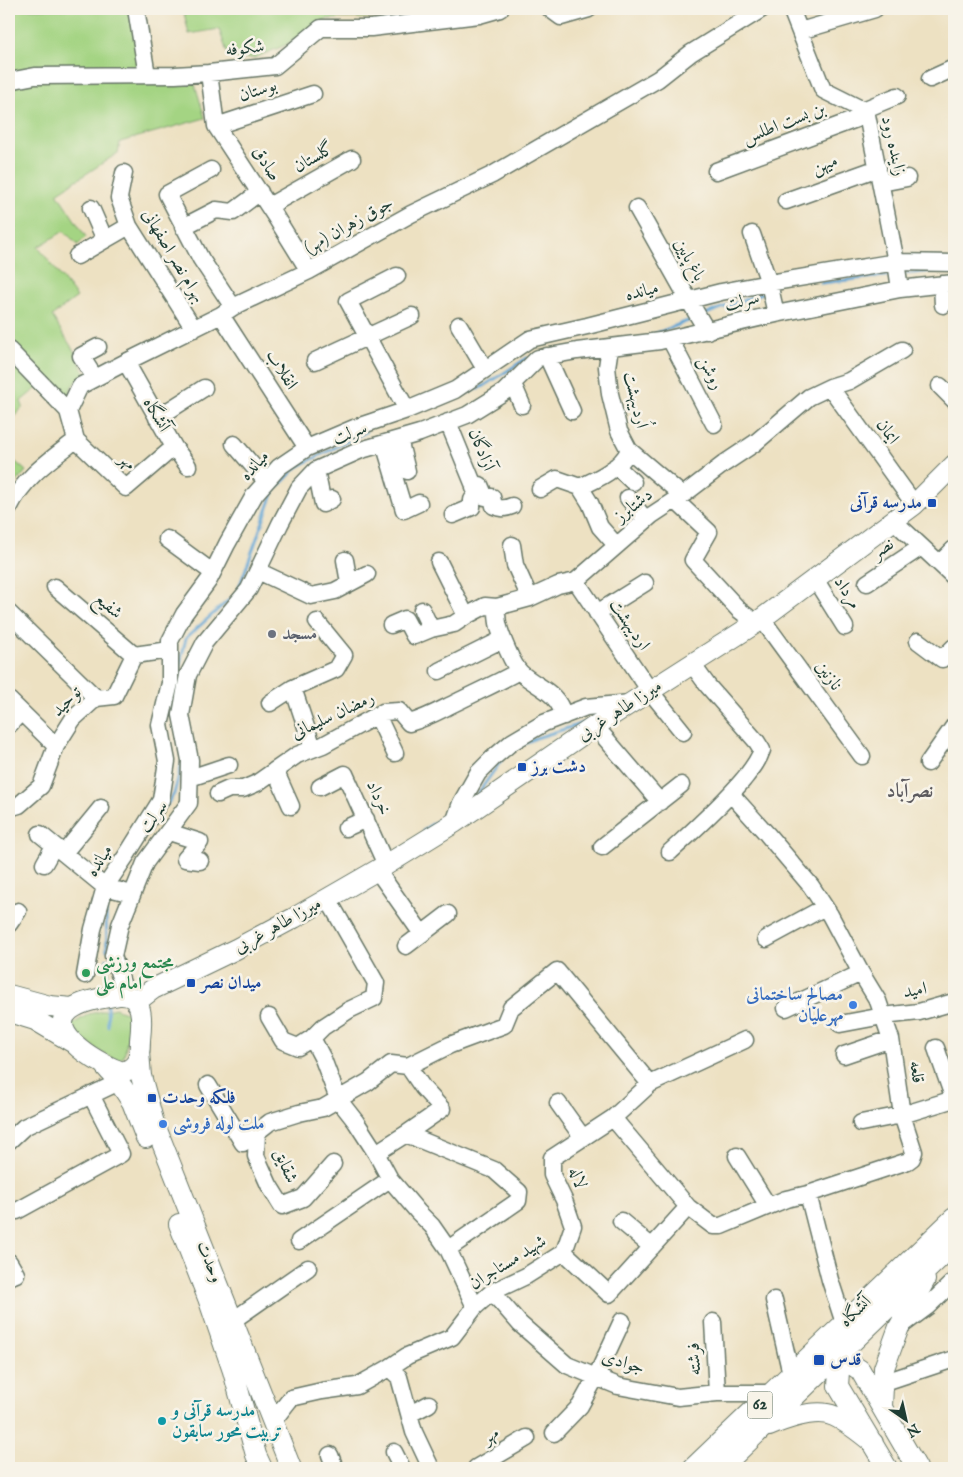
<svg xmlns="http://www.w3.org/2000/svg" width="963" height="1477" viewBox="0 0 963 1477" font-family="'IM FELL English',Amiri,serif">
<rect width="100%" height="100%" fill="#f7f3e8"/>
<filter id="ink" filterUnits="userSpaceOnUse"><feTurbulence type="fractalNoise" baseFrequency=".02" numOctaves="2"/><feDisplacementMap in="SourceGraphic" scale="10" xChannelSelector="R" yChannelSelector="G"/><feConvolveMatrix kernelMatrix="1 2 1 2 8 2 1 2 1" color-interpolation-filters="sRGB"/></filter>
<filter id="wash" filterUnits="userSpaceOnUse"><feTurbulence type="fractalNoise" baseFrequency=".0096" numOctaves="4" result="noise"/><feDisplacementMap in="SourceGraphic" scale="20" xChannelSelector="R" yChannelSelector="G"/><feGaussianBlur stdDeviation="1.12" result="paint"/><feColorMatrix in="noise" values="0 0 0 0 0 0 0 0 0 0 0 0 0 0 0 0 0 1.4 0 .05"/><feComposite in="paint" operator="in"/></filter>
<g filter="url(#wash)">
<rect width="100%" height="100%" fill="#ede1c2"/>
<!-- green -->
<path fill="#a4d483" stroke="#62885c" d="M9,9H130L142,81H194L205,118L120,142L118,153L57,193L86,237L78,245L64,231L38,247L77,297L52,316L74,351L85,373L72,386L66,402L42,384L21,401L23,407L9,422Z
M183,9H445L388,17L327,19L286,45L254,58H229L219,29L189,34Z
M9,456L26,471L9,491Z
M115,1008L128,1013L129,1029L124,1057L117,1060L102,1053L81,1038L71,1025L89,1014Z"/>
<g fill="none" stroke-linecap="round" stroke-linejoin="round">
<!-- stream -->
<path stroke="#5ea4d4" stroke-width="3" d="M903,274L944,270
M821,283L894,275
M703,315L765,292
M652,335L693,319
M463,394L484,386L527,358
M237,593L274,491L297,467L366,432
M177,678L186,638L231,598
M524,744L536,738L584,723
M473,797L476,796L501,761
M166,806L174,794L183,758
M423,830L448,814
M106,911L107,950
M107,959V990
M135,987L148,981
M107,1005L108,1026"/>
</g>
</g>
<g filter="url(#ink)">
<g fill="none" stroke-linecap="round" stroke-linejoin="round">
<defs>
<path id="minor" d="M139,9H136L147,75
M550,9L561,17L589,9
M791,9L823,90L863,110L867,115L896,262L900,289
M800,31L875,9
M209,73L216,126L275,216L309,271
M930,79L954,68
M9,81L35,76L175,75L209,73L275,66L321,28H371L479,15L500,9
M863,110L897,96
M216,126L313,94
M211,170L167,194L201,259L233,307
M716,171L867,115
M124,173L119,198L129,226L194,329
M881,183L907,178
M786,201L878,168
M269,206L352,159
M91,208L105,240
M637,208L691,304L707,331
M183,227L216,210L233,212L260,192
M752,234L769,283L776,314
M77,256L129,226
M397,276L348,301L407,410
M942,284L943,305
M221,315L307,448
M459,325L485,369
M670,339L714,424
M610,347L607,367L610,394L619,431L629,450L682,495
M9,350L68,411
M547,356L572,411
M315,361L412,316
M126,362L174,447L188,466
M95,378L81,356L98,347
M513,384L522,405
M940,386L954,400
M830,387L912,501
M157,418L204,388
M448,422L477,493L472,500V507L453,515
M399,439L407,471
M76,440L126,488L174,447
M384,443L404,510L419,503
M234,444L266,481
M616,466L633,482
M316,470L323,504L332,499
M580,487L590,503L600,527L616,545
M474,488L480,485L485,497H492L494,506C501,509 505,509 512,506
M540,489L557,479L580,487C598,479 621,468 629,450
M628,498L646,520
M675,500L709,532L693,560L739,610L756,623
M9,508C24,477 50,460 76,440L68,411L80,386L126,362L221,315L233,307L309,271L411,214L492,175L658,79L691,53L762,9
M894,521L954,577
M167,539L212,572
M512,545L515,565L530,598
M345,560L349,583
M439,562L466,616
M940,563L954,549
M258,571L311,596L335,591L367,574
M815,579L845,627
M576,581L650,691L683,732
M867,583L921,547
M55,587L134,655
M422,610L431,629
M9,613L96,698
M597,613L645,583
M762,619L862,756
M391,625L405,619L414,636L431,629L454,624L466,616L485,606L497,607
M918,641L942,659L954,647
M439,671L503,639
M293,688L313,748
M9,700L56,746
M270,703L293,688L336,669L344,655L317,622
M377,715L395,753
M564,716C557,691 538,688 521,673C513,666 500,634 498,623C497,618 497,612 497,607L530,598L558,585L576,581L652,515L687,492L725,463L755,443L809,397L830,387L849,381L902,350
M9,725L21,712
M595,726L660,802
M928,763L954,726
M275,770L291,806
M190,778L229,765
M320,787L345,774L386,865
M218,794L229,789H243L257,783L297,755L323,745L383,712L399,711L409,723C428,718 442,709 459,701C479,691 499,682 519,671
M731,794L767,834L811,886L830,915L861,973L878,1001L891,1039L902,1115L914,1152L912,1158L908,1161L808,1194L830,1280L844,1323
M9,808L19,805L41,786L56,746L73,719L96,698L114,696L134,655L170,650
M454,823L461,803L478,773L493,758L512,742L544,723L586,707L631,703
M346,828L366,819
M169,832L200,842L185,859L200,861
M40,834L105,887L132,894
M602,847L681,785
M670,852C695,829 721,806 743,780C751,770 758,762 762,750L757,742L708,686L692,664
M64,853L101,808
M44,864L54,846
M377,870L422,934
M9,924L18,911
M766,939L825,907
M406,946L448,914
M85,975L93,929L105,887L126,856L161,800L167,761L160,725L170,683V641L184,614L209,580L227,544L255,494L279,467L307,448L354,428L407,410L455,390L530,339L587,326L721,292L769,283L896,262L954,263
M126,995L113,956L120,925L145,863L189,803L190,760L181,715L188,675L205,642L249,589L280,524L299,488L316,470L361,450L420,433L467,415L504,392L538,358L577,351L660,341L776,314L900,289L954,283
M786,1008L861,973
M269,1017L283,1041L298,1047L312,1038L323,1027L349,1010L374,998L376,983L328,899
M840,1024L883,1016L919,1012L954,1002
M312,1038L323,1059L338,1099L356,1122L376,1153L390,1179L418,1212L432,1226L448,1249L475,1307
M936,1048L954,1099
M844,1055L891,1039
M408,1066L450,1045L504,1025L511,1008L557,971L650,1084L613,1118L688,1207L713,1226H721L786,1199L808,1194
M650,1084L745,1040
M208,1085L243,1143L270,1122L299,1113L323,1108L368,1082L391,1064L408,1066L423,1088L442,1109L406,1134L376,1153
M558,1103L583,1138
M861,1123L902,1115L954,1099
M257,1132L256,1156L269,1185L282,1206L303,1198L333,1164
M406,1134L494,1170L519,1192L518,1201L448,1249
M9,1141L24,1127L119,1082
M737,1156L768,1206
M17,1211L121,1154L91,1095
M621,1221L652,1247
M299,1241L390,1179
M564,1252L573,1226L564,1200L552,1175V1158L613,1118
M9,1262L16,1274L9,1277
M492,1292L520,1324L567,1365L618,1386L678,1397L717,1393H772
M774,1300L791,1374
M232,1321L308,1268
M713,1322L717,1393
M901,1326L928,1306L954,1281
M389,1368L399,1377L414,1432L431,1468
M882,1383L954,1359
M410,1414L429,1404
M273,1421L291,1398L322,1391L357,1386L389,1368L407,1356L452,1337L475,1307L492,1292L526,1276L564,1252L609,1294L688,1207
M554,1433L580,1406L596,1377L622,1321
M394,1452L402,1468
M330,1455L335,1468
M476,1468L527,1438"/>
<path id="major" d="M9,995L50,1006L72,1008
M119,995C145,993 142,1022 140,1040C140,1047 140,1057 136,1063C133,1068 129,1070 123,1072C104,1067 42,1033 70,1010C83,1000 104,998 119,995Z
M136,1002L153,989L236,949L294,918L386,865L454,823L595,726L756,623L914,505L954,465
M9,1012L35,1020L72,1042
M139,1052L141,1076L153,1120L291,1468
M104,1065L119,1082L132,1102L146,1138
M179,1224L208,1298L233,1371L256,1455L262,1468
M831,1347L840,1357L860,1370L917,1468
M840,1357L838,1386L887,1468
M882,1406L884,1368L899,1327L925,1280
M769,1426C786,1419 816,1408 834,1416C849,1423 861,1433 873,1443
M693,1468L954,1218
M721,1468L820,1372L840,1357L850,1344L954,1244"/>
</defs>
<!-- minor casing -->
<use href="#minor" stroke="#677666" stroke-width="19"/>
<!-- major casing -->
<use href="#major" stroke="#677666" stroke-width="22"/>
<!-- minor -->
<use href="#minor" stroke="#fff" stroke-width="16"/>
<!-- major -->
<use href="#major" stroke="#fff" stroke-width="20"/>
</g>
</g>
<!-- markers -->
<g fill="#1a4fb4" stroke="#f7f3e8" stroke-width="2">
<rect x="927" y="498" width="10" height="10" rx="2.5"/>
<rect x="517" y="762" width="10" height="10" rx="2.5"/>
<rect x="186" y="978" width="10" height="10" rx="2.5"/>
<rect x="147" y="1093" width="10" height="10" rx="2.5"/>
<rect x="813" y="1354" width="12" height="12" rx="2.5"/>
</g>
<circle fill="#6b7280" stroke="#f7f3e8" stroke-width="2" cx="272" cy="634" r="5"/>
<circle fill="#2e9e5b" stroke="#f7f3e8" stroke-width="2" cx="86" cy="973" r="5"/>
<g fill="#3f7fe0" stroke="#f7f3e8" stroke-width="2">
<circle cx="853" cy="1005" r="5"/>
<circle cx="163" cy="1124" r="5"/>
</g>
<circle fill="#0f9aa8" stroke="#f7f3e8" stroke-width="2" cx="162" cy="1421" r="5"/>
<g text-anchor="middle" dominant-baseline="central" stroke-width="5" stroke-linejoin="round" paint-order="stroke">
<!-- shield labels -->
<rect fill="#f7f3e8" stroke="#60746a" stroke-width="1" x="747.5" y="1391.5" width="25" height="27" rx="4"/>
<g font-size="16" font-weight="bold" fill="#1f3d34">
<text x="760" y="1405">62</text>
</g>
<!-- street labels -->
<g font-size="18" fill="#1f3d34" stroke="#f7f3e8">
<text transform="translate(245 49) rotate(-6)">شکوفه</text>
<text transform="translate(258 91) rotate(-18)">بوستان</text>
<text transform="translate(784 124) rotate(-21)">بن بست اطلس</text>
<text transform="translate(893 146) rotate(77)">زاینده رود</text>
<text transform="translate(314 158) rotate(-30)">گلستان</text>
<text transform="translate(266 164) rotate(57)">صادق</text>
<text transform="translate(825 165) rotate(-20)">میهن</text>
<text transform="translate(349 226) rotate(-29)">جوق زهران (مهر)</text>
<text transform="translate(173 256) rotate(59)">بهرام نصر اصفهانی</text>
<text transform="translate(689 260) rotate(61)">باغ پایین</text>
<text transform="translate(642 292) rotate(-14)">میانده</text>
<text transform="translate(742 302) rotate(-14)">سرلت</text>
<text transform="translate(281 370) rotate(57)">انقلاب</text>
<text transform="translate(710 373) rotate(63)">روشن</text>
<text transform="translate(635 400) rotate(77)">اُردیبهشت</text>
<text transform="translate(156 415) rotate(60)">آتشگاه</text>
<text transform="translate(887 432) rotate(54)">ایمان</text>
<text transform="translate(350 434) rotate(-21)">سرلت</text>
<text transform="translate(481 450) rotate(68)">آزادگان</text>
<text transform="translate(127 462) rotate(45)">مهر</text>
<text transform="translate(255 466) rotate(-48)">میانده</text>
<text transform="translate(634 506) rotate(-38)">دشتابرز</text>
<text transform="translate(883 549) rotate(-34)">نصر</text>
<text transform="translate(847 593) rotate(57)">مرداد</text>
<text transform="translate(108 606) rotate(41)">شفیع</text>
<text transform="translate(629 625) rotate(56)">اردیبهشت</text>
<text transform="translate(828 676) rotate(54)">نازنین</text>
<text transform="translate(67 702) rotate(-46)">توحید</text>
<text transform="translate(620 711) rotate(-33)">میرزا طاهر غربی</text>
<text transform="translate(333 716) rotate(-25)">رمضان سلیمانی</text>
<text transform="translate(378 798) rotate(66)">خرداد</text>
<text transform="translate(154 817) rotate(-54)">سرلت</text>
<text transform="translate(100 861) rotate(-58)">میانده</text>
<text transform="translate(278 926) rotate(-29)">میرزا طاهر غربی</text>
<text transform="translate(915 991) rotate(-10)">امید</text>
<text transform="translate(916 1072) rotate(82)">قلعه</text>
<text transform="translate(285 1166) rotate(67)">شقایق</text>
<text transform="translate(577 1178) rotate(70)">لاله</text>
<text transform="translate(209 1262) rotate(68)">وحدت</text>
<text transform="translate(508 1263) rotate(-32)">شهید مستاجران</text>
<text transform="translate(856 1312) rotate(-44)">آتشگاه</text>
<text transform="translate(695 1359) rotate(-93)">فرشته</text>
<text transform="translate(623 1363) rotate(17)">جوادی</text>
<text transform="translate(491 1436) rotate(-31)">مهر</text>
</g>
<!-- transit labels -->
<g font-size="18" font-weight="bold" fill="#164399" stroke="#f7f3e8" text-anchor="start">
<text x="922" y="503" text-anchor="end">مدرسه قرآنی</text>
<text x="532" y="767">دشت برز</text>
<text x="201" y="983">میدان نصر</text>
<text x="162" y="1098">فلکه وحدت</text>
<text x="830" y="1360">قدس</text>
</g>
<!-- worship labels -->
<g font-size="18" font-weight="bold" fill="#5b616d" stroke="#f7f3e8" text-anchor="start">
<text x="282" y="634">مسجد</text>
</g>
<!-- leisure labels -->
<g font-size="18" font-weight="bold" fill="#27864d" stroke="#f7f3e8" text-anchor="start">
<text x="96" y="963">مجتمع ورزشی<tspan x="96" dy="21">امام علی</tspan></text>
</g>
<!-- shop labels -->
<g font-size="18" font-weight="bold" fill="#366cbe" stroke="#f7f3e8" text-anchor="end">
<text x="843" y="995">مصالح ساختمانی<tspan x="843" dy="21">مهرعلیان</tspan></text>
<text x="173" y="1124" text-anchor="start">ملت لوله فروشی</text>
</g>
<!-- culture labels -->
<g font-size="18" font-weight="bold" fill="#0d838f" stroke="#f7f3e8" text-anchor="start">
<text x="172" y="1411">مدرسه قرآنی و<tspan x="172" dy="21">تربیت محور سابقون</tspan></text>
</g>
<!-- quarter labels -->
<g font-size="20" font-weight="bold" fill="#5c5a5e" stroke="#f7f3e8">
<text x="910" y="791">نصرآباد</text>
</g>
</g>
<!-- margin -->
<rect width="963" height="1477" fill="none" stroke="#f7f3e8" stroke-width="30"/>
<!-- north arrow -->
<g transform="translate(906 1420) rotate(146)" stroke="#f7f3e8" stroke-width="4" paint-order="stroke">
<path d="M0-4L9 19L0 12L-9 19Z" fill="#1f3d34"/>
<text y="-8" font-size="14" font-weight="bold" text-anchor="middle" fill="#1f3d34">N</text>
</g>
</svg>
